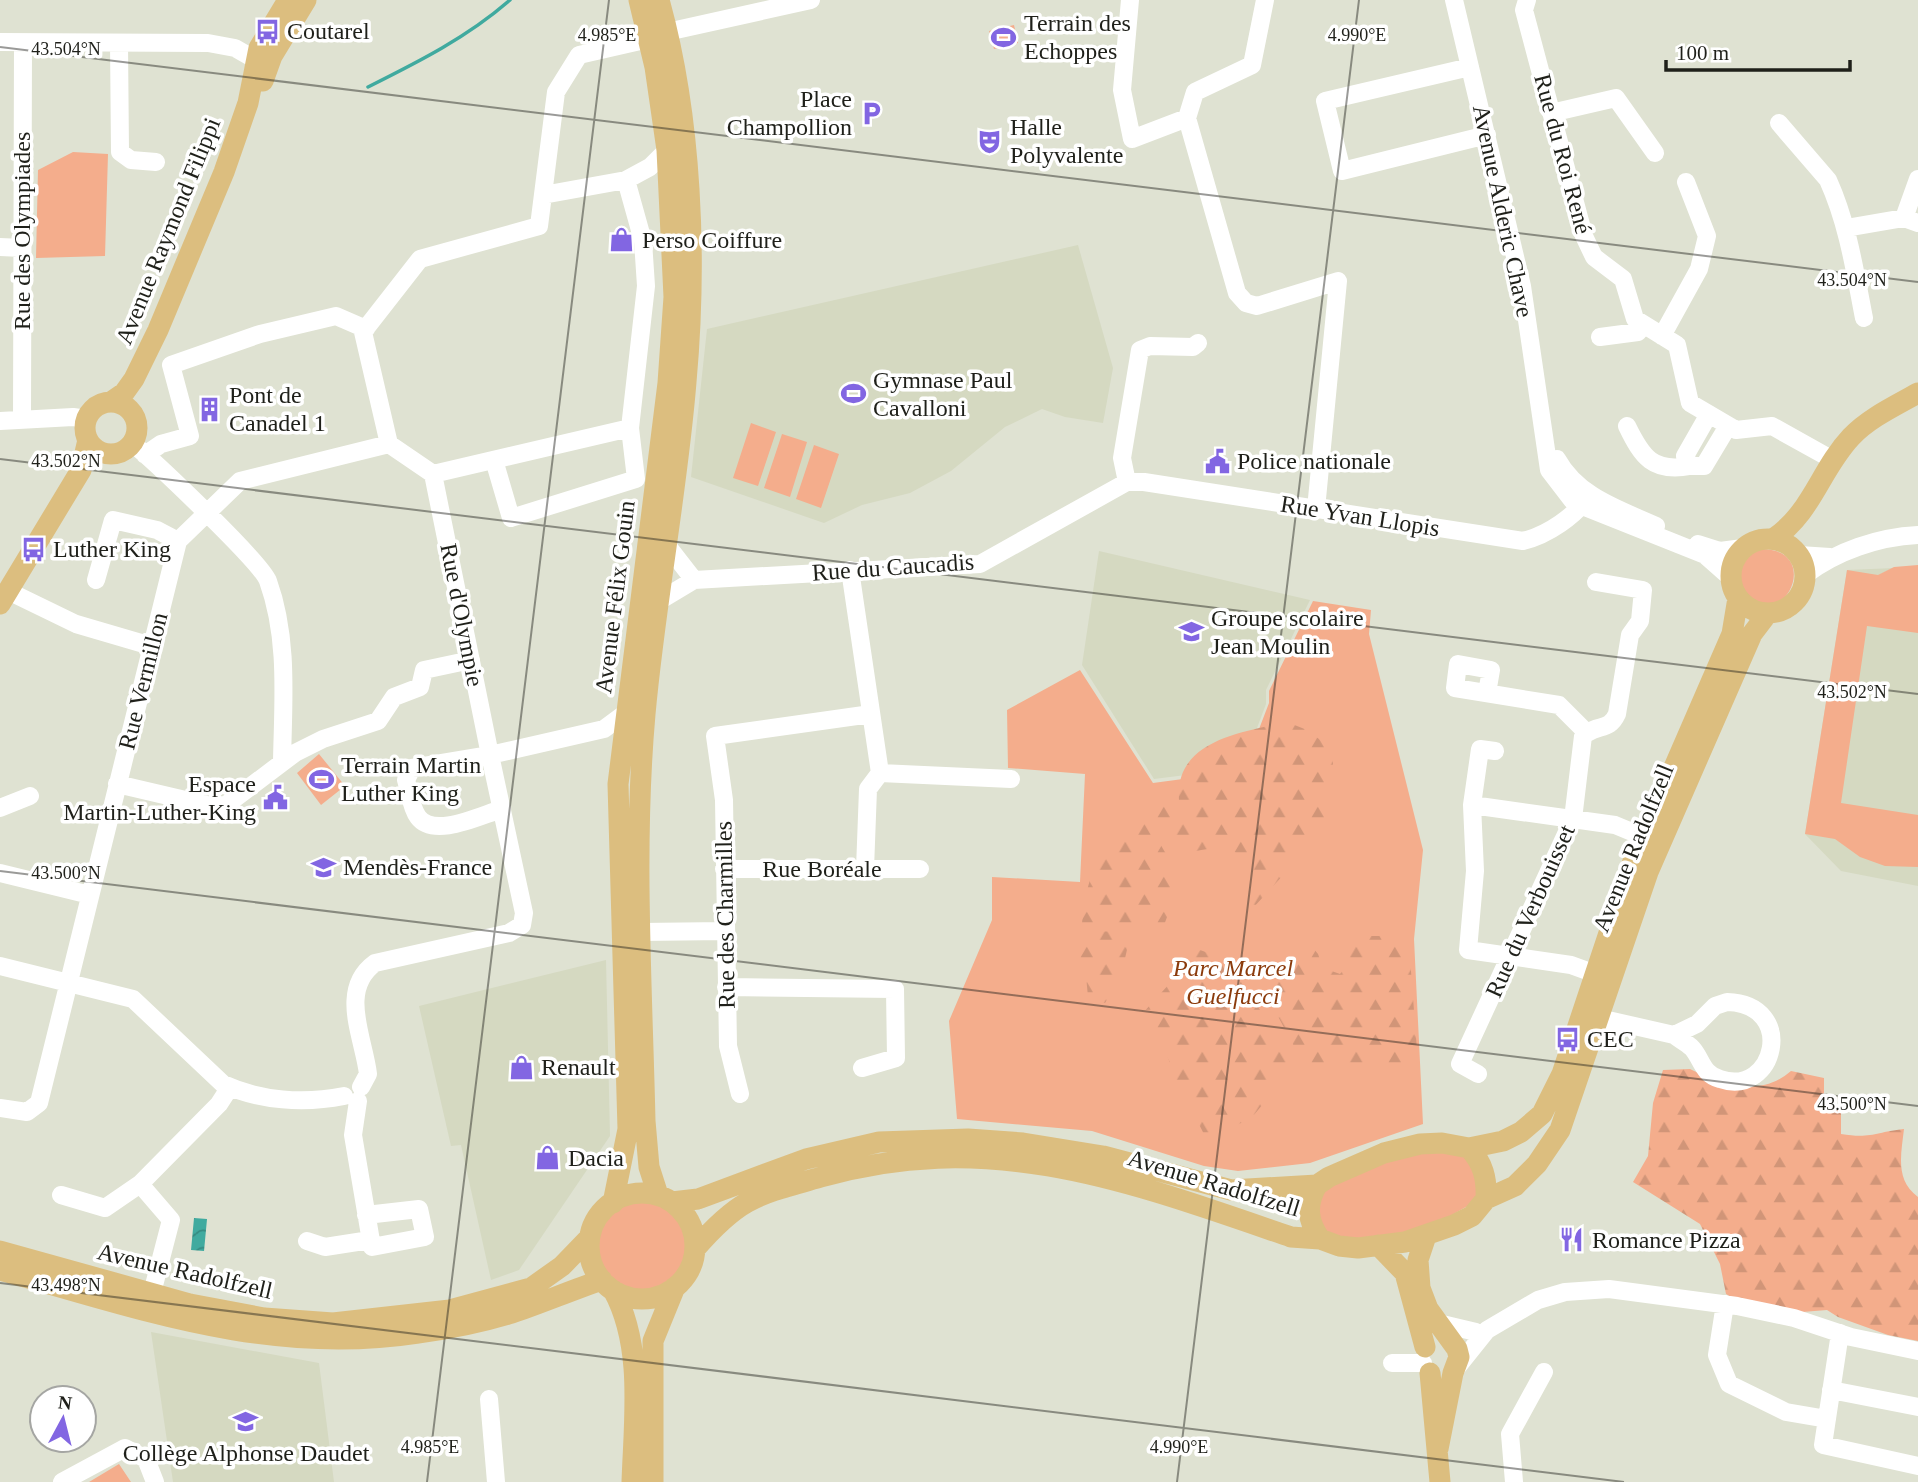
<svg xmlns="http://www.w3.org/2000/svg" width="1918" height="1482" viewBox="0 0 1918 1482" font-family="Georgia,serif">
<defs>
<pattern id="forest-firs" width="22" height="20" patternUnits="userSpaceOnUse" patternTransform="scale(1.75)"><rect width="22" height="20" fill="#f4ad8c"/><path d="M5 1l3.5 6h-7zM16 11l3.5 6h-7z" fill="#d19578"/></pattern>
<pattern id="water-waves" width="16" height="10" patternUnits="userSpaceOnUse" patternTransform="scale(1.75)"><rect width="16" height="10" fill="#40aa9f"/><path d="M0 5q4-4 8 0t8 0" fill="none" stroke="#358a81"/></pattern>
</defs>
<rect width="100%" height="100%" fill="#dfe2d2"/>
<!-- built -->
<path fill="#d5d9c1" d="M1078,245L1113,368L1103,423L1065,417L1042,409L1005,427L951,471L910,493L862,505L824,523L691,477L707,329Z
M1099,551L1310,600L1266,690V704L1242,768L1154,779L1082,665Z
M1918,567V886L1841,871L1805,834L1847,570Z
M606,960L610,1136L519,1270L491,1280L461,1145L451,1146L419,1006Z
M151,1332L319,1363L334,1482H173Z"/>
<!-- green -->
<path fill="#f4ad8c" d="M1014,25L1018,43L994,49L989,31Z
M73,152L108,154L105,256L36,258L38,170Z
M751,423L776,432L758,486L733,478Z
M782,434L807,442L790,497L764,488Z
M814,445L839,454L821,508L796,499Z
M1761,549C1823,549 1785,633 1747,596C1730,579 1742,556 1761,549Z
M1918,565V633L1867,626L1841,803L1918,815V867L1885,866L1860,857L1835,839L1805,834L1847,570L1878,575L1894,567Z
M1313,601L1371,610L1369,634L1423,850L1414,939L1423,1124L1310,1163L1238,1171L1204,1166L1092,1131L957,1119L949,1021L992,920V877L1080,882L1085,774L1008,768L1007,710L1080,670L1153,783L1243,771L1269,703V691Z
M319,754L345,786L321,805L297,773Z
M1419,1151L1457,1153L1473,1161L1482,1198L1425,1230L1341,1240L1318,1228L1316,1198C1342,1173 1386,1163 1419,1151Z
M598 1246a45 45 0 1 1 90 0a45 45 0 1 1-90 0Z
M119,1464L131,1482H89Z"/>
<!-- forest -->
<path fill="url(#forest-firs)" d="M1287,722L1307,730L1327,745L1333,762L1328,826L1253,908L1248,902L1251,895L1243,857C1222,842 1200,850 1176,856L1152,813L1156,805L1179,800C1174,740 1243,732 1287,722Z
M1142,813L1186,888L1172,904L1164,925L1082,923C1088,868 1099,849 1142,813Z
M1082,931L1131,932L1121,976L1105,1003L1088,997L1085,965L1080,957Z
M1354,936H1386L1409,945L1418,1063H1310L1297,1052L1264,990L1286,971L1297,942L1309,943L1318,954L1323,968L1340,974L1348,964Z
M1200,950L1214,955L1226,953L1294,1067L1253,1116L1208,1142L1177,1081L1163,1045L1132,1025Z
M1690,1069C1723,1085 1760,1098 1791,1071L1824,1078V1102L1841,1107V1134C1871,1139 1876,1132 1904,1129C1901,1155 1895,1180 1918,1197V1341L1888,1335L1838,1317L1827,1310L1790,1313L1754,1310L1726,1294L1720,1264L1700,1224L1633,1182L1648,1156L1653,1103L1663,1070Z"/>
<!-- water -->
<path fill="url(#water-waves)" d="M194,1218L207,1219L204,1251L191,1250Z"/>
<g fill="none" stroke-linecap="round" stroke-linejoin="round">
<!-- stream -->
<path stroke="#40aa9f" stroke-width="3.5" d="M368,87C418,62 468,37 510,0"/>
<!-- minor -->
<path stroke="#fff" stroke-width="18" d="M1130,0L1122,90L1132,139L1187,118
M1265,0L1252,65L1195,92L1187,118L1237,293L1246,303L1257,306L1338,281L1316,509
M1454,0L1522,286L1549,470L1572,500L1582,506L1705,555L1731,578
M1527,0L1524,10L1584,236L1594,257L1623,279L1635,319L1677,345L1690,403L1736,430L1772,426L1833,460
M667,32L811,0
M0,42L208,43L235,48L256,60
M119,43L120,152L131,160L156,162
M1470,67L1325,101L1342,171L1487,135
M1551,113L1616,98L1655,153
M1779,123L1828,180C1848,224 1855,272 1864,318
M626,180L650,167L667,150
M1904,218L1918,179
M1846,228L1904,218L1918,223
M0,247L22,248
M1662,336L1699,269L1707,236L1686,182
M1600,337L1638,332L1643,324
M1709,414L1685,456L1690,466H1704L1728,426
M22,420L23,43
M0,421L73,417L87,419
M1627,426C1642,457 1653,473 1690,466
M630,428L433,474L389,444L363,332L420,259L539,226L556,92L579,55L649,39
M132,443C153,460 261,562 268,581C289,639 283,702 282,762
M145,455L161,444L190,436L171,365L260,334L336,316L366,329
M1557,459C1578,497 1619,509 1656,526
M494,460L511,518L636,479L630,428L646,286L643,241L626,180L543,195
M433,474L490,755L412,768L406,780C409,790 411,808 418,817C434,839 481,815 502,809
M1127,482L1122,458L1140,350L1150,346L1193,347L1198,343
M666,544L694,580
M1698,544L1720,551L1743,548
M1799,555L1830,557
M850,570L880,773L868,789L865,869
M1805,575C1837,551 1878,537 1918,535
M96,580L113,520L157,530L178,541
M8,591L76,624L151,646
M659,601L694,580L980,564L1127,482H1144L1523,541C1548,535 1575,516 1590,495
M1487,693L1491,670L1458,664L1455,688L1559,705L1587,733
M1587,733C1600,724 1609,731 1617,714L1630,635L1640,621L1643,590L1596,582
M1495,751L1480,749L1472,805L1475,871L1468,950L1571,965L1593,973
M880,773L1011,779
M117,784L211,806L226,805L295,753L323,739L378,721L394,697L420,687L424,670L471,660
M1472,805L1615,825L1644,837
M0,808L30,796
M724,869H920
M0,873L90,895
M640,932L725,931
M0,966L133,999L223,1084C260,1101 304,1104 344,1096
M726,987L895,989L896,1058L862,1068
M1727,1002C1798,1004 1775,1098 1720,1079C1702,1074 1702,1059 1692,1048C1687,1043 1679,1039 1674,1035L1697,1024L1715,1006Z
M1599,1018L1674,1035
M1478,1074L1460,1064L1573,819L1583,736L1587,733
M361,1087L368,1074C364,1038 338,990 375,963L509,933L522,925L524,913L490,755L604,729L627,712
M740,1094L728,1046L724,800L715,736L871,714
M358,1101L353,1135L372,1247L425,1237L419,1209L366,1215
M0,1108L27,1112L39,1103L178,541L240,481L389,444
M61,1195L105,1208L140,1184
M307,1241L325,1247L370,1240
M152,1293L171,1220L140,1184L219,1104L230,1087
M1725,1304L1717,1355L1729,1384L1786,1412L1827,1419
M1438,1323L1476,1332
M1840,1333L1823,1445L1918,1466
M1392,1363H1423
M1455,1370L1487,1330L1538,1300L1565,1292L1609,1289L1737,1306L1794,1318L1851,1337L1918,1351
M1831,1390L1918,1407
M489,1399L496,1482
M62,1482L125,1448L146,1459L155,1482
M1514,1482L1510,1434L1544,1372"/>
<!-- major -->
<path stroke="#dcbe7f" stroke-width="21" d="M263,81L272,56L306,0
M111,402L124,393L134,379L158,330L224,172L248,103L259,48L288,0
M85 428a26 26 0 1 1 52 0a26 26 0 1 1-52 0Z
M1773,539C1812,513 1820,470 1851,437C1869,418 1895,406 1918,393
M1731 576a37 37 0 1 1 74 0a37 37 0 1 1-74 0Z
M0,604L81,470L88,440
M1469,1148C1483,1163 1487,1178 1486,1199
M1317,1185C1306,1205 1307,1220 1320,1239
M589 1246a53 53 0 1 1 106 0a53 53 0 1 1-106 0Z
M658,1195L649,1167L645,1121C642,986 633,849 645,714C655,603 677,493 686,382C697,260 692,118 659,0
M672,1202L698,1199L806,1159L879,1142L968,1139L1023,1143L1103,1156L1231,1190L1317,1185L1329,1177L1384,1153L1420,1144L1442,1143L1469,1148L1503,1141L1521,1132L1542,1114L1562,1074L1632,864L1732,634L1738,598
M613,1203L628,1129L618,784L668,383L674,297L667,150L655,67L639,0
M1426,1236L1418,1260L1420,1288L1428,1309L1457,1349L1459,1357L1453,1373L1438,1449
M1378,1245L1405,1273L1425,1347
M695,1249C740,1197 757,1195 821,1177C991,1128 1131,1182 1291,1237L1320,1239L1339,1246L1358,1248L1405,1242L1454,1225L1472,1216L1486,1199L1515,1186L1537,1164L1560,1130L1648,872L1752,634L1768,613
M0,1251L190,1304L264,1318L333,1323L450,1310L531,1288L562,1266L590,1237
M0,1270C141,1309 269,1356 418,1333C449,1329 483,1322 512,1313C542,1303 572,1290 602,1280
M613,1290C644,1346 634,1420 632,1482
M1430,1373L1440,1482
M653,1482V1341L675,1287"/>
</g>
<!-- ticks -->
<path fill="none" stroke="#1f201a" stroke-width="2" stroke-opacity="0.45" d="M0,47L1918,282M0,459L1918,694M0,871L1918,1106M0,1283L1624,1482M427,1482L609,0M1177,1482L1359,0"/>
<!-- icons -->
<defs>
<symbol id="bus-bare" viewBox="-9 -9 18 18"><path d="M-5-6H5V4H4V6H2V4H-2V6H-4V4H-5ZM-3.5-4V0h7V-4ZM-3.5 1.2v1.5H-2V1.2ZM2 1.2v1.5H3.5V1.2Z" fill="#8266e2" stroke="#fff" stroke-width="2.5" paint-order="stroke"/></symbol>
<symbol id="stadium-bare" viewBox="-9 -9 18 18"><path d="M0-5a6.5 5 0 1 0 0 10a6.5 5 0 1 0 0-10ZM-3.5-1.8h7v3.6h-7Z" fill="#8266e2" stroke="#fff" stroke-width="2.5" paint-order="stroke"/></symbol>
<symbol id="parking-bare" viewBox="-9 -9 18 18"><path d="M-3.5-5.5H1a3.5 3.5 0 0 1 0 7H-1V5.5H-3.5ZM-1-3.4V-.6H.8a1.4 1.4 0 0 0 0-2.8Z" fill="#8266e2" stroke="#fff" stroke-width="2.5" paint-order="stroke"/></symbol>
<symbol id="theatre-bare" viewBox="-9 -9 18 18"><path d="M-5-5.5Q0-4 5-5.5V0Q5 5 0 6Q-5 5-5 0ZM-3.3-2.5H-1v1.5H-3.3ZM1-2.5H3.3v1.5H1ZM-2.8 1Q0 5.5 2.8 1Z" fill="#8266e2" stroke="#fff" stroke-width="2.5" paint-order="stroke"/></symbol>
<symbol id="shop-bare" viewBox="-9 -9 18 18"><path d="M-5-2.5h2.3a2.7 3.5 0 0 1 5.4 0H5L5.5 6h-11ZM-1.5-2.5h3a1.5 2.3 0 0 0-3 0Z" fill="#8266e2" stroke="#fff" stroke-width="2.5" paint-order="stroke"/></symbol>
<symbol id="building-bare" viewBox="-9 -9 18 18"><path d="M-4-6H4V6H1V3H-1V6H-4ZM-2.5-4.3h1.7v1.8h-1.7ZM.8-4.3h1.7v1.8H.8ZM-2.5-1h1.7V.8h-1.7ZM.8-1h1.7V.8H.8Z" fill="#8266e2" stroke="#fff" stroke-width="2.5" paint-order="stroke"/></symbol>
<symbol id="civic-bare" viewBox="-9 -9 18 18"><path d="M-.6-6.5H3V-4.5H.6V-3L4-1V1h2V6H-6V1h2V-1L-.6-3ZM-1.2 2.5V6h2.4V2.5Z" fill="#8266e2" stroke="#fff" stroke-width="2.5" paint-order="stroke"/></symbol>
<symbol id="school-bare" viewBox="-9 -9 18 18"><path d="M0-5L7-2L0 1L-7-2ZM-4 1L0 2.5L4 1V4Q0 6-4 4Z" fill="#8266e2" stroke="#fff" stroke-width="2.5" paint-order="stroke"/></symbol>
<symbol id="restaurant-bare" viewBox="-9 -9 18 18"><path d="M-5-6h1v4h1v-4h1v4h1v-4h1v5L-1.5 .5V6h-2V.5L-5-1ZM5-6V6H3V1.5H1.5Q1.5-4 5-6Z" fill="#8266e2" stroke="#fff" stroke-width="2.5" paint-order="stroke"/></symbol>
</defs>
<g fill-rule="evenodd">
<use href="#bus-bare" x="250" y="14" width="35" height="35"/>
<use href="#stadium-bare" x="986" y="20" width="35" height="35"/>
<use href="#parking-bare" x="854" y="96" width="35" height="35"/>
<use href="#theatre-bare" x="972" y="124" width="35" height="35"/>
<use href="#shop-bare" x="604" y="222" width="35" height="35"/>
<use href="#stadium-bare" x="836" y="376" width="35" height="35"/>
<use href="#building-bare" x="192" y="392" width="35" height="35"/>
<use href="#civic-bare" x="1200" y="444" width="35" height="35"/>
<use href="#bus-bare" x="16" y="532" width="35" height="35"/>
<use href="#school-bare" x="1174" y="614" width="35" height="35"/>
<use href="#stadium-bare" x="304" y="762" width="35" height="35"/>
<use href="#civic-bare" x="258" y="780" width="35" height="35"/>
<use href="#school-bare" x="306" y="850" width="35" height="35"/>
<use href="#bus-bare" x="1550" y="1022" width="35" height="35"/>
<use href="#shop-bare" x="504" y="1050" width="35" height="35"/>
<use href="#shop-bare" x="530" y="1140" width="35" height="35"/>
<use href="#restaurant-bare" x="1554" y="1222" width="35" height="35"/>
<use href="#school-bare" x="228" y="1404" width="35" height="35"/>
</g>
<g text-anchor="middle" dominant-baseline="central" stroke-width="7" stroke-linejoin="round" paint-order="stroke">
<!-- poi labels -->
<g font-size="24" fill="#1f201a" stroke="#fff" text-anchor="start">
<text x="1024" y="23">Terrain des<tspan x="1024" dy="28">Echoppes</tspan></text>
<text x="287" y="31">Coutarel</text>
<text x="852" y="99" text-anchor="end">Place<tspan x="852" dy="28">Champollion</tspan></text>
<text x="1010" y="127">Halle<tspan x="1010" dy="28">Polyvalente</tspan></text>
<text x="642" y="240">Perso Coiffure</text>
<text x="873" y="380">Gymnase Paul<tspan x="873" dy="28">Cavalloni</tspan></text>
<text x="229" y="395">Pont de<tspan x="229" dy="28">Canadel 1</tspan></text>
<text x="1237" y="461">Police nationale</text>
<text x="53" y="549">Luther King</text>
<text x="1211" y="618">Groupe scolaire<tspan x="1211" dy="28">Jean Moulin</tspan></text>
<text x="341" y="765">Terrain Martin<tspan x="341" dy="28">Luther King</tspan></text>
<text x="256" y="784" text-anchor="end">Espace<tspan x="256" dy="28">Martin-Luther-King</tspan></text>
<text x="343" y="867">Mendès-France</text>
<text x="1587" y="1039">CEC</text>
<text x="541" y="1067">Renault</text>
<text x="568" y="1158">Dacia</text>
<text x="1592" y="1240">Romance Pizza</text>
<text x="246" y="1453" text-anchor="middle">Collège Alphonse Daudet</text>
</g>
<!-- street labels -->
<g font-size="24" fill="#1f201a" stroke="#fff">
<text transform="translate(1563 154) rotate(75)">Rue du Roi René</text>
<text transform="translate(1503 211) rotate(78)">Avenue Alderic Chave</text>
<text transform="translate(22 231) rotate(-90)">Rue des Olympiades</text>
<text transform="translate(168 231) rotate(-68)">Avenue Raymond Filippi</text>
<text transform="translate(1360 516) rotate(9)">Rue Yvan Llopis</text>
<text transform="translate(893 567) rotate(-4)">Rue du Caucadis</text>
<text transform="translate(615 597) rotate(-83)">Avenue Félix Gouin</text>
<text transform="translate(462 615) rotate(79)">Rue d'Olympie</text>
<text transform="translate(143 681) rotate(-76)">Rue Vermillon</text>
<text transform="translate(1633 848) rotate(-68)">Avenue Radolfzell</text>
<text x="822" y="869">Rue Boréale</text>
<text transform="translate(1530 911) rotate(-66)">Rue du Verbouisset</text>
<text transform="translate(725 915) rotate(-91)">Rue des Charmilles</text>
<text transform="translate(1214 1183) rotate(17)">Avenue Radolfzell</text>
<text transform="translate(185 1271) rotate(13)">Avenue Radolfzell</text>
</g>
<!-- park labels -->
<g font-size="24" font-style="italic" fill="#8b3b0c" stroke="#fff">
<text x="1233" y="968">Parc Marcel<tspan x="1233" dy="28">Guelfucci</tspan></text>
</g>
</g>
<g font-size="18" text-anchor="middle" fill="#1f201a" stroke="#fff" stroke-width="7" stroke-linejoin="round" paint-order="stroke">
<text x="607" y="41">4.985°E</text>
<text x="1357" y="41">4.990°E</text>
<text x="66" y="55">43.504°N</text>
<text x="1852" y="286">43.504°N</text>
<text x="66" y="467">43.502°N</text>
<text x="1852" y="698">43.502°N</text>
<text x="66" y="879">43.500°N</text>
<text x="1852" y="1110">43.500°N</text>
<text x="66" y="1291">43.498°N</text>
<text x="430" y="1453">4.985°E</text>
<text x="1179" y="1453">4.990°E</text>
</g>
<!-- north arrow -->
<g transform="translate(63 1419) rotate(7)"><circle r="33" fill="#ffffff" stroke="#a5a6a3" stroke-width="2"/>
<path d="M0-5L12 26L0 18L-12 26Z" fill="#8266e2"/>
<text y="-10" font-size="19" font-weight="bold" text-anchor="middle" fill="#1f201a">N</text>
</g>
<!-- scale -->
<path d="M1666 60v10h184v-10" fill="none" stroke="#1f201a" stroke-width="3.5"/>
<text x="1676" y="60" font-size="21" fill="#1f201a" stroke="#ffffff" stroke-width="5" paint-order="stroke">100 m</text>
</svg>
